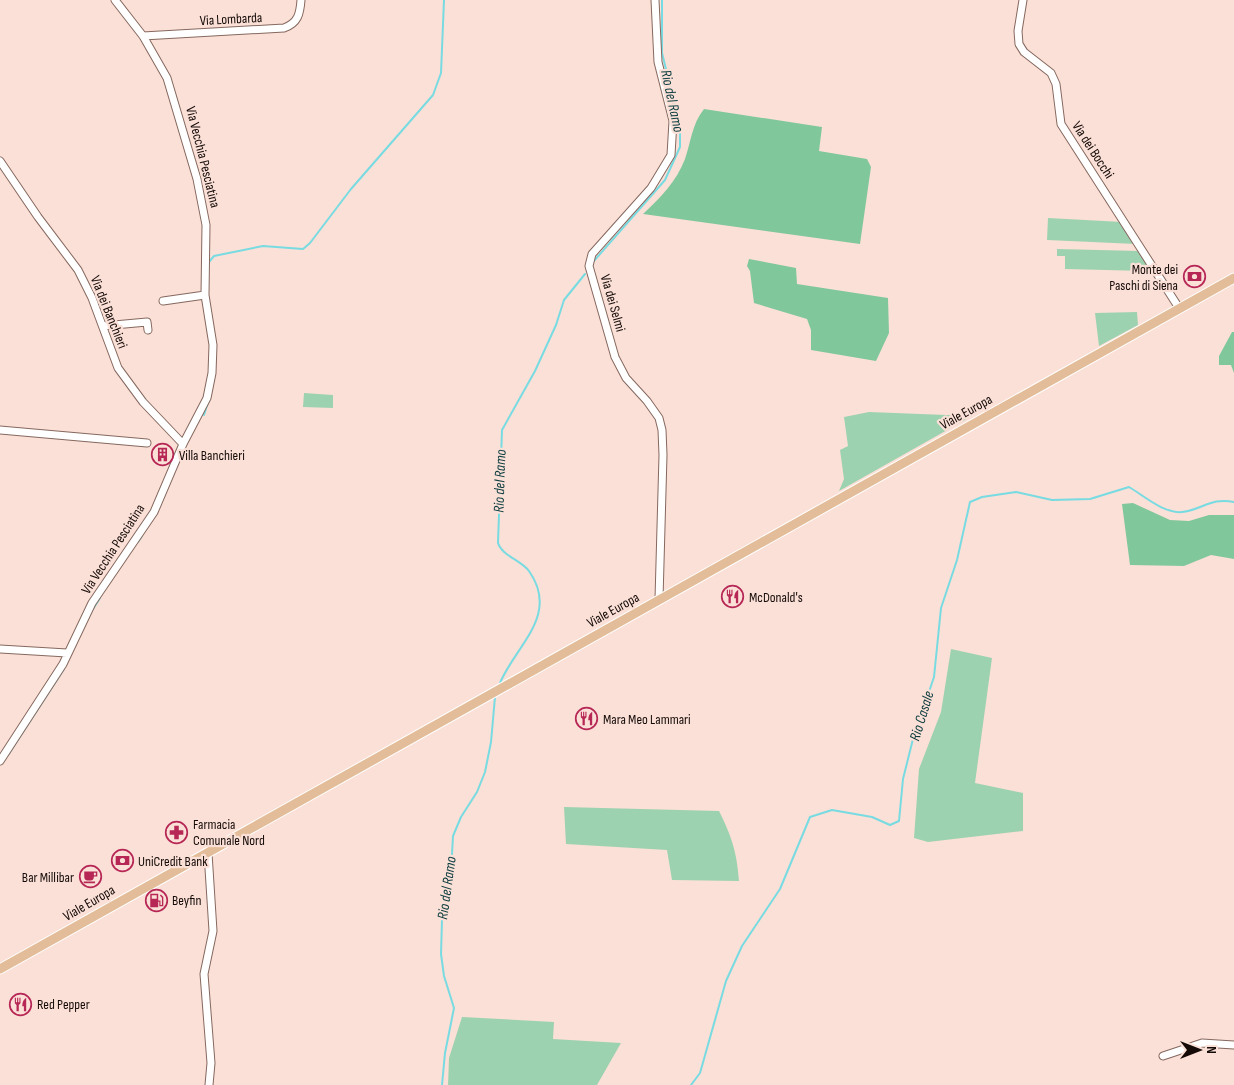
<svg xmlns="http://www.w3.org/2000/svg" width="1234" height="1085" viewBox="0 0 1234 1085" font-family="'Sofia Sans Condensed',sans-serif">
<rect width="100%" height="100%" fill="#fbe0d7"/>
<!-- green -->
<path fill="#9dd2b0" d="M1048,218L1122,222L1136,244L1047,240Z
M1057,249L1140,251L1149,267L1146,271L1065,269V256H1057Z
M1137,312L1138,325L1099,346L1095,313Z
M304,393L333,395V408L303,407Z
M869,412L972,416L839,491L844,479L840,450L848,446L844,417Z
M951,649L992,658L975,783L1023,793V831L928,842L914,838L919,769L941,712Z
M564,807L719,811C732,837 737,853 739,881L672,880L667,850L566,844Z
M462,1017L554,1022L553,1039L621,1043L597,1085H448L449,1058Z"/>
<!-- forest -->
<path fill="#81c79c" d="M704,109L822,127L819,151L867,159L871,167L860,244L643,214C661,197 676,182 685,159C691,141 692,124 704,109Z
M749,259L796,268L797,284L888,298L889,333L876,361L811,350V330L807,319L754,303L750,271L747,266Z
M1232,332H1234V373L1231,365H1219V356Z
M1133,503L1170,520L1189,521L1209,515H1234V559L1211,555L1184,566L1130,565L1122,504Z"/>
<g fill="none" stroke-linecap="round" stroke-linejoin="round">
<!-- stream -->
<path stroke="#78dbe1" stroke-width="2" d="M209,262L214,256L263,246L303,249L310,243L351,189L433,95L441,73L444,0
M593,262L665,180L680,147V126L662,53V0
M204,415L208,402
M138,542L142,536
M93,609L100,598
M500,683C516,645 560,615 529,571C521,560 502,556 498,543L502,430L535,371L556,325L564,300L585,274
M8,755L64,669
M442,1085L445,1053L454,1008L444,976L441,954L442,920L451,872L453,836L461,817L477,792L485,772L491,742L495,697
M691,1085L700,1073L726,981L742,946L780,889L810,817L832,810L872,817L890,825L899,821L903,779L913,739L934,677L941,608L957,560L970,502L982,497L1016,492L1052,500L1090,499L1129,487C1143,495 1164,514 1182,512C1202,510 1211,497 1234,502"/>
<defs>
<path id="minor" d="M655,0L658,62L673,121L671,155L651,188L592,254L589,266L615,357L626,378L647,401L659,418L662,430L663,455L659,599
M1023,0L1018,31L1019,44L1024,52L1051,73L1056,84L1061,124L1179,308
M143,36L284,28C298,23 300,14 301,0
M0,161L38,217L78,270L92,298L118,368L143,402L183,444
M163,301L205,295
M103,326L147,322L148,330
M0,430L147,443
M0,649L67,653
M0,761L63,664L92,603L154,512L183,444L207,398L212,373L213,345L205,295L206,225L197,179L167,78L143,36L115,0
M208,853L213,931L204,974L211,1063L209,1085
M1163,1056L1202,1043L1234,1045"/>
<path id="major" d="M0,969L1234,278"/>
</defs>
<!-- minor casing -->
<use href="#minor" stroke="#85685e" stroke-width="9"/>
<!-- major casing -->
<use href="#major" stroke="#fff" stroke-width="11"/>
<!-- minor -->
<use href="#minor" stroke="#fff" stroke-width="7"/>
<!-- major -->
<use href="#major" stroke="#e3bd99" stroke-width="9"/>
</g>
<!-- icons -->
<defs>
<symbol id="bank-ring" viewBox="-11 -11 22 22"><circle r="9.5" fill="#fbe0d7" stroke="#b62756" stroke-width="1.5"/><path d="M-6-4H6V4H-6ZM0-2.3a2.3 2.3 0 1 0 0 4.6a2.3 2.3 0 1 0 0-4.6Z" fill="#b62756"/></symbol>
<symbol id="building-ring" viewBox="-11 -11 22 22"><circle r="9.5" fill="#fbe0d7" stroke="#b62756" stroke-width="1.5"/><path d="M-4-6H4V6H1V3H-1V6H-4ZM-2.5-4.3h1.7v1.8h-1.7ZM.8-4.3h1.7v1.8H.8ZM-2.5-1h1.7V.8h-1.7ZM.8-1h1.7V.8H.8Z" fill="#b62756"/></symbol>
<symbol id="restaurant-ring" viewBox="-11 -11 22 22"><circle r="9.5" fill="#fbe0d7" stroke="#b62756" stroke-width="1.5"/><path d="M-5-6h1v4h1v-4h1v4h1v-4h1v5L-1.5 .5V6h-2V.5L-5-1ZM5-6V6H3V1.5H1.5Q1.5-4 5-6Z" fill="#b62756"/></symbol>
<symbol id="pharmacy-ring" viewBox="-11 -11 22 22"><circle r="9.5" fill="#fbe0d7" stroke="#b62756" stroke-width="1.5"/><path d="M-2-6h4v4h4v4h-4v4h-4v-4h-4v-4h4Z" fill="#b62756"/></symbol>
<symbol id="cafe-ring" viewBox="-11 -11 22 22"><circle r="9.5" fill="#fbe0d7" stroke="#b62756" stroke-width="1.5"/><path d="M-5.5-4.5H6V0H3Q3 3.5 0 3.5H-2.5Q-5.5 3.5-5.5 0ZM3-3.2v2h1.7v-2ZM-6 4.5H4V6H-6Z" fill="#b62756"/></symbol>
<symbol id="fuel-ring" viewBox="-11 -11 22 22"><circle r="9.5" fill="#fbe0d7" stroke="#b62756" stroke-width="1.5"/><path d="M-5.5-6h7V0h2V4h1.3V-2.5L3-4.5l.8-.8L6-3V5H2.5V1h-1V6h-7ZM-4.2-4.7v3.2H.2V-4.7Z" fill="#b62756"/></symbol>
</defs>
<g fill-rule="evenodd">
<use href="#bank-ring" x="1182" y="264" width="25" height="25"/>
<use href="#building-ring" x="150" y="442" width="25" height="25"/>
<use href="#restaurant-ring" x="720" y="584" width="25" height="25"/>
<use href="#restaurant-ring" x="574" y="706" width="25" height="25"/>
<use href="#pharmacy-ring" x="164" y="820" width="25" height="25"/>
<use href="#bank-ring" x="110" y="848" width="25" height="25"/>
<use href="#cafe-ring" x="78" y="864" width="25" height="25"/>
<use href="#fuel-ring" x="144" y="888" width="25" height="25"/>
<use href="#restaurant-ring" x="8" y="992" width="25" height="25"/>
</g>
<g text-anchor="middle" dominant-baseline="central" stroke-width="4.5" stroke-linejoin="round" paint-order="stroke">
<!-- street labels -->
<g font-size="14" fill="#140a07" stroke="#fbe0d7">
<text transform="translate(231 19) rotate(-3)">Via Lombarda</text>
<text transform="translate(1093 150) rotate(57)">Via dei Bocchi</text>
<text transform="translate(203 157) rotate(76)">Via Vecchia Pesciatina</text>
<text transform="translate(613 303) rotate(74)">Via dei Selmi</text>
<text transform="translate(109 312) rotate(68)">Via dei Banchieri</text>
<text transform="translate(966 412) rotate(-29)">Viale Europa</text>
<text transform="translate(113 549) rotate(-57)">Via Vecchia Pesciatina</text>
<text transform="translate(613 610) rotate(-29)">Viale Europa</text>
<text transform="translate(89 903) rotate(-30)">Viale Europa</text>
</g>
<!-- poi labels -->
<g font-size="14" fill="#140a07" stroke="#fbe0d7" text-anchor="start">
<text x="1178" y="269" text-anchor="end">Monte dei<tspan x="1178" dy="16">Paschi di Siena</tspan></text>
<text x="179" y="455">Villa Banchieri</text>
<text x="749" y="597">McDonald's</text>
<text x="603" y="719">Mara Meo Lammari</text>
<text x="193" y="824">Farmacia<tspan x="193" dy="16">Comunale Nord</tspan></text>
<text x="138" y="861">UniCredit Bank</text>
<text x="74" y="877" text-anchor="end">Bar Millibar</text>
<text x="172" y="900">Beyfin</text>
<text x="37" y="1004">Red Pepper</text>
</g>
<!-- water labels -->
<g font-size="15" font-style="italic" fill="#0c3c3f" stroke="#fbe0d7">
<text transform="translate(672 101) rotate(78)">Rio del Ramo</text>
<text transform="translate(500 481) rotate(-88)">Rio del Ramo</text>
<text transform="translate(922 716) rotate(-73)">Rio Casale</text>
<text transform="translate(447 888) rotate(-82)">Rio del Ramo</text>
</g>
</g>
<!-- north arrow -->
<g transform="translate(1199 1050) rotate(90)" stroke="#fbe0d7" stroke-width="4" paint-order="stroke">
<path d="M0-4L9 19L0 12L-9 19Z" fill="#140a07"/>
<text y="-8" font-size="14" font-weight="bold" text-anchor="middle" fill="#140a07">N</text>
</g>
</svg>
